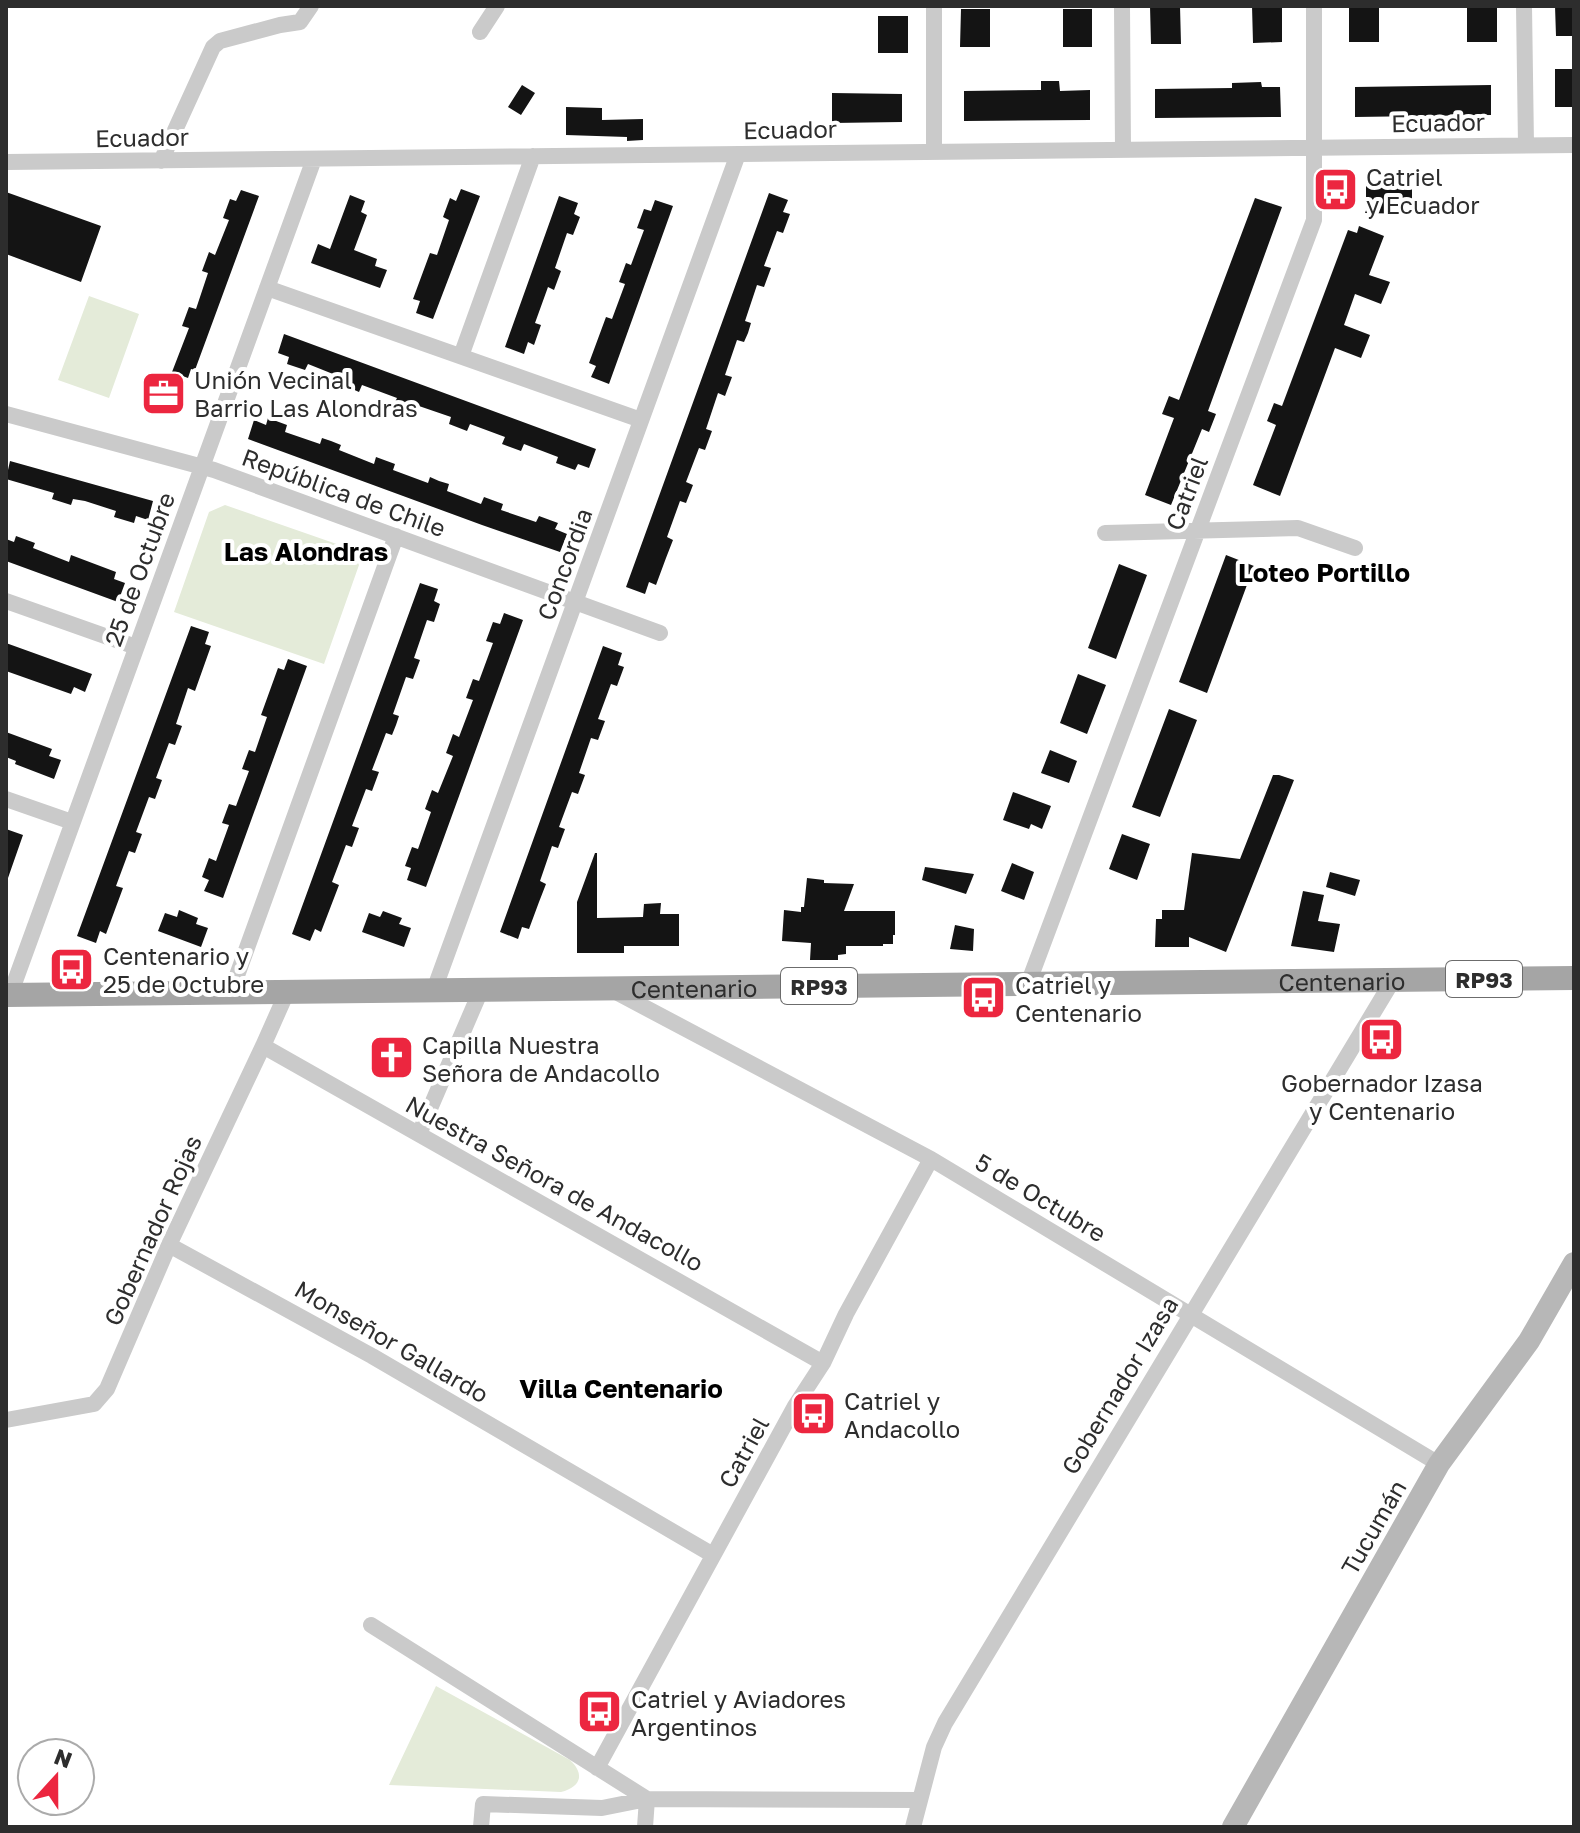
<svg xmlns="http://www.w3.org/2000/svg" width="1580" height="1833" viewBox="0 0 1580 1833" font-family="'Golos Text',sans-serif">
<rect width="100%" height="100%" fill="#fff"/>
<!-- green -->
<path fill="#e4ebd9" d="M89,296L139,314L109,398L58,380Z
M225,505L351,549L359,565L324,664L174,612L209,512Z
M436,1686L570,1760C585,1774 581,1787 561,1792L389,1785Z"/>
<!-- building -->
<path fill="#141414" d="M1150,6H1180L1181,44H1151Z
M1252,6H1282V42L1253,43Z
M1349,6H1379V42H1349Z
M1467,6H1497V42H1467Z
M1555,6H1574V36H1556Z
M961,9H990V47H960Z
M1063,9H1092V47H1063Z
M878,16H908V53H878Z
M1555,69H1574V107H1555Z
M1041,81H1059L1060,91L1090,90V120L964,121V91L1041,90Z
M1261,82L1262,87H1280L1281,117L1155,118V89L1232,88V83Z
M522,85L535,93L521,115L508,107Z
M1491,85V115L1355,117V87Z
M832,93L902,94V122L832,123Z
M566,107L602,108V120L643,119V140L627,141V137L566,135Z
M1366,184H1412V214L1365,213L1370,200H1366Z
M461,189L480,196L433,319L416,313L420,301L413,299L430,253L437,255L449,220L443,217L450,198L456,201Z
M241,190L259,196L195,370L191,369L188,378L172,372L189,328L182,326L189,307L196,309L208,273L202,271L209,252L215,255L229,220L223,218L230,199L236,201Z
M6,192L101,226L81,282L6,254Z
M769,193L788,200L783,212L790,214L783,233L777,231L764,266L771,268L764,287L757,285L745,321L751,323L748,333L744,342L737,340L725,375L732,377L725,396L718,393L706,429L712,431L705,450L699,448L686,482L693,485L686,503L680,501L667,537L673,540L666,558L656,585L649,582L645,594L626,587Z
M350,195L365,201L361,212L367,215L354,250L377,259L375,266L387,270L380,288L311,263L318,244L330,249Z
M559,196L578,203L574,214L580,217L573,235L567,233L555,268L561,271L554,290L548,287L535,323L541,325L534,345L528,342L524,354L505,347Z
M1255,198L1282,207L1208,411L1216,414L1209,432L1202,429L1171,505L1145,495L1174,418L1162,414L1169,396L1179,400Z
M655,200L673,206L609,384L591,377L596,366L589,363L606,317L612,319L625,284L619,282L626,263L631,265L644,230L637,228L644,209L651,211Z
M1359,226L1384,236L1369,275L1390,282L1381,304L1355,294L1344,325L1370,335L1361,358L1335,348L1280,496L1253,485L1276,425L1267,421L1274,403L1282,406L1348,230L1357,233Z
M284,334L596,449L589,468L578,464L575,470L556,463L558,457L524,444L521,451L502,444L505,437L470,424L467,431L449,424L451,417L416,405L413,411L394,404L397,398L362,385L359,392L341,384L343,378L308,364L305,370L287,364L289,357L278,353Z
M268,418L287,425L285,432L320,444L322,438L331,441L341,445L339,450L374,464L376,457L395,464L393,470L428,483L430,477L439,481L449,484L447,491L481,504L484,497L503,504L501,510L536,522L539,516L558,523L555,529L567,534L560,552L482,525L248,439L254,420L266,425Z
M10,461L153,501L148,520L136,516L134,523L114,517L116,511L85,501L73,499L71,505L52,499L54,493L6,479Z
M16,536L35,543L33,548L69,562L71,555L116,572L114,579L125,583L118,602L6,561V539L14,542Z
M1226,555L1254,566L1207,693L1179,682Z
M1119,564L1147,575L1116,659L1088,648Z
M420,583L438,589L434,601L440,604L434,622L427,620L414,658L420,660L413,679L406,677L393,714L399,716L396,725L392,735L386,733L372,770L379,772L372,791L366,789L352,826L359,828L352,847L346,845L332,882L339,885L321,932L315,929L310,941L292,934Z
M504,613L523,620L426,887L407,880L411,868L405,866L412,847L418,849L431,812L425,809L432,790L438,793L453,756L446,753L453,734L459,737L473,700L466,698L473,679L479,681L493,643L486,641L493,622L500,624Z
M191,626L209,632L205,644L211,646L195,691L188,688L176,724L182,726L175,745L169,743L156,778L162,780L155,799L149,797L136,832L142,834L135,853L129,851L116,886L123,888L106,934L100,931L96,943L77,936Z
M6,643L92,674L85,692L74,687L71,694L6,671Z
M603,646L622,653L618,665L624,667L617,686L611,684L598,719L605,721L598,740L591,738L579,773L585,775L578,794L572,792L559,827L565,829L558,848L552,846L540,881L546,884L539,902L529,929L522,927L518,939L500,932Z
M288,659L307,666L223,898L204,891L209,880L202,877L209,858L216,861L229,825L222,823L229,804L236,806L249,771L242,769L249,750L255,752L267,717L261,715L278,668L284,670Z
M1078,674L1106,685L1087,734L1060,723Z
M1169,709L1197,720L1160,817L1132,807Z
M6,732L52,749L49,756L61,760L54,779L15,764L16,761L6,757Z
M1050,750L1077,761L1069,783L1041,773Z
M1273,775H1279L1294,780L1226,952L1189,937V947H1155L1156,919H1162V910H1184L1192,853L1240,859Z
M1013,792L1051,806L1042,829L1031,824L1029,829L1003,820Z
M6,829L23,835L8,878L6,877Z
M1122,834L1150,844L1137,880L1109,869Z
M595,853H597V918L643,917L644,904L661,903L660,914H679V946H624V953H577V902Z
M1012,863L1034,872L1024,900L1001,891Z
M925,867L974,874L966,894L922,880Z
M1330,872L1360,880L1355,896L1326,887Z
M807,878L824,880V883L854,884L844,911H895V935H893V944H883V946H846V954L838,955V960H810L811,943L782,941L784,910L801,912V907H804Z
M1303,891L1324,895L1318,921L1340,924L1334,952L1291,946Z
M179,910L198,918L196,924L208,928L201,947L158,931L165,913L177,917Z
M383,911L402,918L399,924L411,928L404,947L362,932L369,913L380,917Z
M955,925L974,929L973,951L950,949Z"/>
<g fill="none" stroke-linecap="round" stroke-linejoin="round">
<!-- street -->
<path stroke="#cacaca" stroke-width="16" d="M934,6V152
M1122,6L1123,150
M1524,6L1526,145
M480,32L497,6
M161,161L213,47L220,41L280,25L300,22L311,6
M6,162L1574,145
M267,288L641,420
M461,356L533,156
M6,414L214,470L660,633
M1105,533L1298,528L1355,548
M6,601L136,647
M6,799L72,822
M1028,984L1314,220V6
M434,990L738,154
M614,991L931,1159L1439,1464
M231,992L396,536
M10,995L314,159
M263,1046L823,1363
M419,1134L481,990
M169,1245L372,1356L713,1555
M6,1420L94,1404L107,1389L169,1245L263,1046L287,992
M371,1625L647,1799L645,1827
M597,1768L795,1406L823,1363L846,1314L931,1159
M481,1827L483,1804L602,1808L647,1799L920,1800
M913,1827L934,1747L945,1723L1393,980"/>
<!-- secondary -->
<path stroke="#b7b7b7" stroke-width="22" d="M1233,1827L1439,1464L1529,1341L1574,1263"/>
<!-- primary -->
<path stroke="#a5a5a5" stroke-width="24" id="s1" d="M6,995L1574,978"/>
</g>
<!-- icons -->
<defs>
<symbol id="bus-square" viewBox="-11 -11 22 22"><rect x="-9" y="-9" width="18" height="18" rx="4" fill="#ec263f" stroke="#fff"/><path d="M-5-6H5V4H4V6H2V4H-2V6H-4V4H-5ZM-3.5-4V0h7V-4ZM-3.5 1.2v1.5H-2V1.2ZM2 1.2v1.5H3.5V1.2Z" fill="#fff"/></symbol>
<symbol id="office-square" viewBox="-11 -11 22 22"><rect x="-9" y="-9" width="18" height="18" rx="4" fill="#ec263f" stroke="#fff"/><path d="M-6-3h4V-5.5h4V-3h4V5H-6ZM-1-4.5V-3h2v-1.5ZM-6 0V1H6V0Z" fill="#fff"/></symbol>
<symbol id="church-square" viewBox="-11 -11 22 22"><rect x="-9" y="-9" width="18" height="18" rx="4" fill="#ec263f" stroke="#fff"/><path d="M-1.2-6h2.4v3.5h3.3v2.4h-3.3V6h-2.4V-.1h-3.3v-2.4h3.3Z" fill="#fff"/></symbol>
</defs>
<g fill-rule="evenodd">
<use href="#bus-square" x="1310" y="164" width="51" height="51"/>
<use href="#office-square" x="138" y="368" width="51" height="51"/>
<use href="#bus-square" x="46" y="944" width="51" height="51"/>
<use href="#bus-square" x="958" y="972" width="51" height="51"/>
<use href="#bus-square" x="1356" y="1014" width="51" height="51"/>
<use href="#church-square" x="366" y="1032" width="51" height="51"/>
<use href="#bus-square" x="788" y="1388" width="51" height="51"/>
<use href="#bus-square" x="574" y="1686" width="51" height="51"/>
</g>
<g text-anchor="middle" dominant-baseline="central" stroke-width="8" stroke-linejoin="round" paint-order="stroke">
<!-- shield labels -->
<g fill="#fff" stroke="#6c6c6c" stroke-width="2">
<rect x="1446" y="961" width="76" height="36" rx="6"/>
<rect x="781" y="968" width="76" height="36" rx="6"/>
</g>
<g font-size="22" font-weight="bold" fill="#2d2d2d">
<text x="1484" y="979">RP93</text>
<text x="819" y="986">RP93</text>
</g>
<!-- street labels -->
<g font-size="24" fill="#2d2d2d" stroke="#fff">
<text transform="translate(1438 122) rotate(-1)">Ecuador</text>
<text transform="translate(790 129) rotate(-1)">Ecuador</text>
<text transform="translate(142 137) rotate(-1)">Ecuador</text>
<text transform="translate(344 492) rotate(20)">República de Chile</text>
<text transform="translate(1186 493) rotate(-69)">Catriel</text>
<text transform="translate(564 564) rotate(-70)">Concordia</text>
<text transform="translate(139 569) rotate(-70)">25 de Octubre</text>
<text stroke="none"><textPath href="#s1" startOffset="1336">Centenario</textPath></text>
<text stroke="none"><textPath href="#s1" startOffset="688">Centenario</textPath></text>
<text transform="translate(555 1183) rotate(29)">Nuestra Señora de Andacollo</text>
<text transform="translate(1041 1197) rotate(31)">5 de Octubre</text>
<text transform="translate(152 1230) rotate(-66)">Gobernador Rojas</text>
<text transform="translate(392 1341) rotate(30)">Monseñor Gallardo</text>
<text transform="translate(1119 1385) rotate(-59)">Gobernador Izasa</text>
<text transform="translate(743 1452) rotate(-61)">Catriel</text>
<text transform="translate(1373 1527) rotate(-60)">Tucumán</text>
</g>
<!-- poi labels -->
<g font-size="24" fill="#2d2d2d" stroke="#fff" text-anchor="start">
<text x="1366" y="176">Catriel<tspan x="1366" dy="28">y Ecuador</tspan></text>
<text x="194" y="379">Unión Vecinal<tspan x="194" dy="28">Barrio Las Alondras</tspan></text>
<text x="103" y="955">Centenario y<tspan x="103" dy="28">25 de Octubre</tspan></text>
<text x="1015" y="984">Catriel y<tspan x="1015" dy="28">Centenario</tspan></text>
<text x="422" y="1044">Capilla Nuestra<tspan x="422" dy="28">Señora de Andacollo</tspan></text>
<text x="1382" y="1082" text-anchor="middle">Gobernador Izasa<tspan x="1382" dy="28">y Centenario</tspan></text>
<text x="844" y="1400">Catriel y<tspan x="844" dy="28">Andacollo</tspan></text>
<text x="631" y="1698">Catriel y Aviadores<tspan x="631" dy="28">Argentinos</tspan></text>
</g>
<!-- neighbourhood labels -->
<g font-size="26" font-weight="bold" fill="#000" stroke="#fff">
<text x="306" y="551">Las Alondras</text>
<text x="1324" y="572">Loteo Portillo</text>
<text x="621" y="1388">Villa Centenario</text>
</g>
</g>
<!-- border -->
<rect width="1580" height="1833" fill="none" stroke="#2d2d2d" stroke-width="16"/>
<!-- north arrow -->
<g transform="translate(56 1777) rotate(21)"><circle r="38" fill="#ffffff" stroke="#ababab" stroke-width="2"/>
<path d="M0-6L14 30L0 20L-14 30Z" fill="#ec263f"/>
<text y="-12" font-size="22" font-weight="bold" text-anchor="middle" fill="#2d2d2d">N</text>
</g>
</svg>
